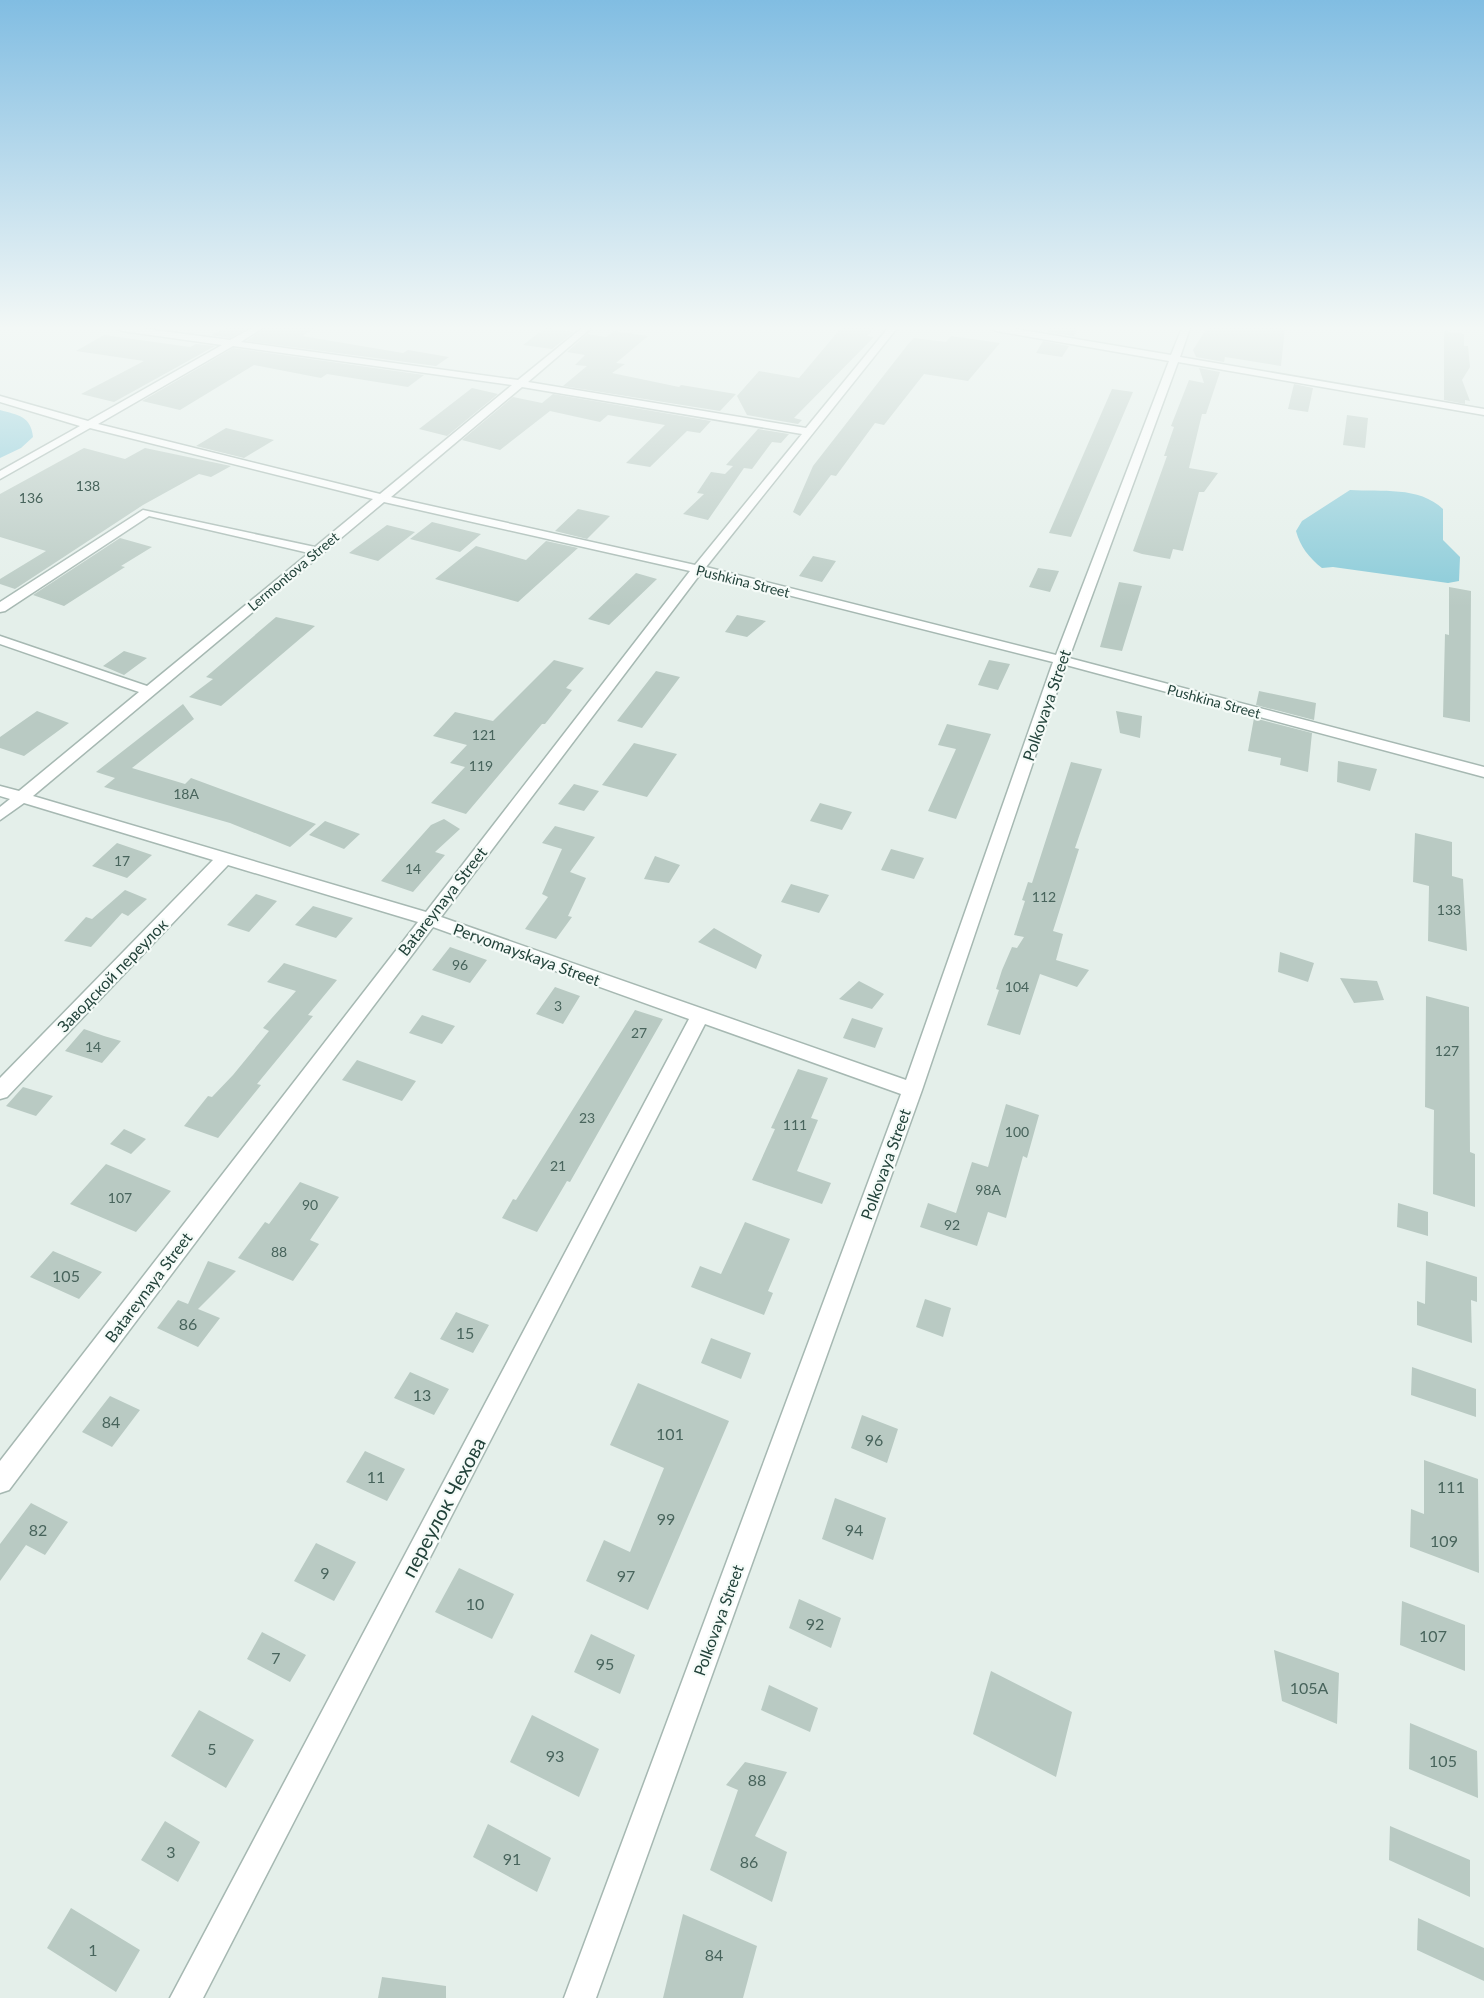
<svg xmlns="http://www.w3.org/2000/svg" width="1484" height="1998" viewBox="0 0 1484 1998" font-family="Lato,sans-serif">
<rect width="100%" height="100%" fill="#e4efea"/>
<!-- water -->
<path fill="#88cad8" d="M0,410C18,415 31,416 33,437L21,448L0,458Z
M1350,490C1381,492 1419,486 1443,509V540L1460,557L1459,581L1448,583L1333,567L1322,568C1309,558 1300,546 1296,531L1302,521Z"/>
<!-- building -->
<path fill="#b9cac3" d="M225,328H248L230,338L211,335Z
M264,328H316L302,336L403,353L408,350L449,357L436,366L247,341Z
M545,328H548L574,332L552,349L523,345Z
M841,328H874L867,336L874,337L794,418L802,420L798,424L747,415L737,396L759,371L799,378Z
M1050,328H1078L1074,336L1048,332Z
M1207,328H1285L1281,366L1225,357L1224,362L1196,357L1193,350Z
M614,331L648,336L616,363L625,364L612,373L679,387L681,385L736,394L720,411L563,386L587,366L575,365L585,355L567,352L587,334L606,337Z
M1444,331L1464,334V346H1468L1470,367L1462,380L1470,401L1465,400V404L1444,400Z
M104,335L190,347L196,344L215,346L114,402L81,394L144,361L76,351Z
M951,336L1000,343L968,381L924,374L884,425L875,423L836,476L831,475L800,516L793,512L813,466L909,343L914,338L946,342Z
M1043,341L1069,346L1062,357L1036,353Z
M233,348L424,375L408,387L327,374L321,378L254,365L180,410L142,401Z
M1199,368L1220,372L1206,414H1202L1189,468L1218,473L1204,492H1199L1183,551L1173,549L1170,559L1142,554L1133,551L1167,456H1164L1174,427L1171,426L1189,380L1204,383Z
M1294,384L1313,388L1308,412L1288,409Z
M472,388L498,394L447,436L419,429Z
M1112,389L1133,392L1071,537L1049,533Z
M553,394L711,421L700,433L687,431L650,467L626,463L665,425L608,415L600,422L550,411L500,450L462,440L513,397L542,403Z
M1347,415L1368,418L1365,448L1343,445Z
M226,428L274,440L244,458L196,446Z
M758,429L789,434L781,443L772,442L752,469L744,468L708,520L683,514L704,494L697,493L711,472L725,474L733,466L726,465Z
M84,448L125,459L145,448L231,466L211,477L199,474L143,505L15,589L0,584V579L46,551L0,537V494Z
M578,509L610,516L587,539L555,531Z
M432,522L481,534L460,552L410,539Z
M387,525L415,532L378,561L349,553Z
M120,538L152,547L121,566L125,567L64,606L33,595Z
M546,541L578,548L518,602L435,579L476,546L526,560Z
M813,556L836,561L822,582L799,576Z
M1038,568L1059,571L1050,592L1029,587Z
M636,573L657,579L609,625L588,619Z
M1119,582L1142,586L1122,651L1100,647Z
M1449,587L1471,591L1470,722L1443,717L1445,634L1449,635Z
M737,615L766,621L747,637L725,632Z
M276,617L315,626L221,706L189,697L213,679L206,677Z
M124,651L147,658L124,675L103,666Z
M554,660L584,668L566,688L572,690L545,724H542L466,814L431,803L465,767L450,763L467,745L433,736L455,712L493,721Z
M989,660L1010,664L998,690L978,685Z
M656,671L680,677L642,728L617,721Z
M1259,691L1316,703L1314,720L1256,705Z
M183,704L194,719L132,768L185,784L191,778L316,824L290,847L230,823L104,787L115,778L96,772Z
M37,711L69,723L24,756L0,748V737Z
M1116,711L1142,716L1140,738L1120,733Z
M1254,718L1312,733L1308,772L1280,765L1281,758L1248,751Z
M947,724L991,734L956,819L928,811L956,749L938,745Z
M634,743L677,754L647,797L602,785Z
M1338,761L1377,769L1370,791L1337,782Z
M1071,762L1102,769L1075,848L1079,849L1053,931L1063,934L1056,960L1089,970L1077,987L1040,974L1020,1035L987,1025L999,990L996,989L1002,970L1012,947L1017,948L1024,937L1014,935L1025,901L1022,900L1028,882L1032,883Z
M574,784L599,791L584,811L558,804Z
M820,803L852,812L842,830L810,821Z
M444,819L460,829L435,852L445,855L413,892L381,881L431,825Z
M325,821L360,834L344,849L309,835Z
M555,826L595,837L570,872L586,878L568,916L572,917L556,939L525,929L548,897L542,894L562,849L542,843Z
M1415,833L1452,842V876L1463,879L1467,951L1428,941L1429,886L1413,882Z
M117,843L152,855L127,878L92,866Z
M891,849L924,858L914,879L881,870Z
M655,856L680,865L669,883L644,879Z
M791,884L829,895L819,913L781,902Z
M125,890L147,899L128,916L122,913L91,947L64,941L86,917L92,919Z
M256,894L277,901L249,932L227,925Z
M313,906L353,918L336,938L295,925Z
M714,928L762,955L756,969L698,942Z
M450,947L487,960L470,983L432,970Z
M1280,952L1314,963L1308,982L1278,972Z
M284,963L337,980L308,1015L313,1016L257,1084L261,1085L218,1138L184,1126L208,1096L212,1097L233,1075L269,1031L263,1028L296,991L267,982Z
M1340,978L1377,981L1384,1000L1354,1003Z
M859,981L884,994L872,1009L839,999Z
M555,987L580,996L563,1024L536,1014Z
M1426,996L1469,1007L1470,1152L1475,1154V1207L1433,1194L1434,1110L1425,1107Z
M635,1010L663,1019L570,1182L567,1181L537,1232L502,1218L513,1199L516,1200Z
M422,1015L455,1026L442,1044L409,1033Z
M852,1018L883,1028L875,1048L843,1038Z
M84,1029L104,1036L121,1041L102,1063L65,1051Z
M357,1060L416,1081L402,1101L342,1080Z
M798,1069L828,1078L811,1118L818,1120L797,1171L831,1183L822,1204L752,1180L775,1129L771,1128Z
M23,1087L53,1096L36,1116L6,1106Z
M1006,1104L1039,1115L1027,1158L1023,1156L1006,1218L988,1212L977,1246L920,1227L928,1203L956,1213L972,1162L988,1167Z
M124,1129L146,1139L131,1154L110,1144Z
M106,1164L171,1191L136,1232L70,1204Z
M300,1182L339,1197L310,1240L319,1244L293,1281L238,1258L265,1222L269,1224Z
M1398,1203L1428,1212V1236L1397,1227Z
M745,1222L790,1239L768,1291L773,1293L764,1315L691,1287L700,1266L721,1274Z
M53,1251L102,1272L79,1299L30,1277Z
M208,1261L236,1271L198,1309L220,1318L198,1347L157,1328L178,1300L188,1304Z
M1426,1261L1477,1277V1302L1471,1300L1472,1343L1417,1325V1301L1425,1304Z
M925,1299L951,1308L943,1337L916,1327Z
M456,1312L489,1325L473,1353L440,1339Z
M711,1338L751,1353L741,1379L701,1363Z
M1412,1367L1476,1389V1417L1411,1395Z
M410,1372L449,1389L434,1415L394,1398Z
M638,1383L729,1421L648,1610L586,1581L604,1540L630,1552L664,1468L610,1445Z
M110,1396L140,1410L112,1447L82,1432Z
M862,1415L898,1429L887,1463L851,1448Z
M365,1451L405,1469L387,1501L346,1482Z
M1424,1460L1478,1479L1479,1573L1410,1547L1411,1509L1424,1514Z
M835,1498L886,1518L873,1560L822,1539Z
M31,1503L68,1522L45,1555L26,1545L0,1581V1544Z
M316,1543L356,1562L334,1601L294,1581Z
M459,1568L514,1594L492,1639L435,1612Z
M799,1599L841,1618L831,1648L789,1628Z
M1402,1601L1465,1625V1671L1400,1645Z
M262,1632L306,1655L290,1682L247,1659Z
M591,1634L635,1655L620,1694L574,1672Z
M1274,1650L1339,1673L1337,1724L1282,1701Z
M991,1671L1072,1712L1056,1777L973,1734Z
M769,1685L818,1708L810,1732L761,1710Z
M199,1710L254,1740L226,1788L171,1756Z
M532,1715L599,1749L579,1797L510,1762Z
M1410,1723L1477,1751L1478,1798L1409,1769Z
M745,1762L787,1772L755,1836L787,1852L772,1902L710,1870L738,1790L726,1785Z
M165,1821L200,1842L178,1882L141,1860Z
M488,1824L551,1858L537,1892L473,1857Z
M1390,1826L1470,1860V1897L1389,1860Z
M71,1908L140,1950L116,1992L47,1948Z
M683,1914L757,1946L743,1998H663Z
M1418,1918L1484,1948V1981L1417,1950Z
M382,1977L446,1986V1998H378Z"/>
<g fill="none" stroke-linecap="round" stroke-linejoin="round">
<defs>
<path id="minor" d="M118,328H139L230,340L252,328H262L241,342L518,380L582,328H591L528,382L806,428L888,328H897L706,567L1056,655L1169,361L996,331L992,328H1010L1171,355L1182,328H1190L1180,357L1484,409V415L1178,362L1069,658L1484,767V777L1066,665L922,1090L596,1998H564L901,1094L705,1024L203,1998H170L689,1019L433,927L9,1490L0,1493V1461L418,922L228,865L7,1097L0,1099V1078L213,860L24,803L0,820V807L10,799L0,796V786L19,791L139,692L0,644V636L147,686L309,553L149,516L5,611L0,612V602L143,510L315,547L373,499L90,428L0,479V471L80,426L0,402V396L88,421L222,345L122,331ZM233,346L512,385L380,494L98,424ZM522,387L802,434L695,565L391,497ZM384,502L690,571L426,912L33,796ZM701,573L1053,662L906,1080L441,917Z"/>
</defs>
<!-- minor casing -->
<use href="#minor" stroke="#a6b8b2" stroke-width="3"/>
<!-- minor -->
<use href="#minor" fill="#fff" fill-rule="evenodd"/>
</g>
<!-- sky -->
<linearGradient id="sky" x2="0" y2="1"><stop stop-color="#81bde2"/><stop offset="0.54" stop-color="#f3f8f6"/><stop offset="1" stop-color="#f3f8f6" stop-opacity="0"/></linearGradient>
<rect width="1484" height="607" fill="url(#sky)"/>
<g text-anchor="middle" dominant-baseline="central" stroke-width="4.5" stroke-linejoin="round" paint-order="stroke">
<!-- number labels -->
<g font-size="14" fill="#48645c">
<text x="88" y="485">138</text>
<text x="31" y="497">136</text>
<text x="484" y="734">121</text>
<text x="481" y="765">119</text>
<text x="186" y="793">18А</text>
<text x="122" y="860">17</text>
<text x="413" y="868">14</text>
<text x="1044" y="896">112</text>
<text x="1449" y="909">133</text>
<text x="460" y="964">96</text>
<text x="1017" y="986">104</text>
<text x="558" y="1005">3</text>
<text x="639" y="1032">27</text>
<text x="93" y="1046">14</text>
<text x="1447" y="1050">127</text>
<text x="587" y="1117">23</text>
<text x="795" y="1124">111</text>
<text x="1017" y="1131">100</text>
<text x="558" y="1165">21</text>
<text x="988" y="1189">98А</text>
<text x="120" y="1197">107</text>
<text x="310" y="1204">90</text>
<text x="952" y="1224">92</text>
<text x="279" y="1251">88</text>
</g>
<!-- far-street labels -->
<g font-size="14" fill="#22423a" stroke="#f5fbf8">
<text transform="translate(293 571) rotate(-40)">Lermontova Street</text>
<text transform="translate(743 581) rotate(14)">Pushkina Street</text>
<text transform="translate(1214 701) rotate(15)">Pushkina Street</text>
</g>
<!-- street labels -->
<g font-size="16" fill="#22423a" stroke="#f5fbf8">
<text transform="translate(1046 705) rotate(-71)">Polkovaya Street</text>
<text transform="translate(442 901) rotate(-52)">Batareynaya Street</text>
<text transform="translate(527 954) rotate(20)">Pervomayskaya Street</text>
<text transform="translate(112 975) rotate(-46)">Заводской переулок</text>
<text transform="translate(885 1164) rotate(-70)">Polkovaya Street</text>
<text transform="translate(148 1287) rotate(-53)">Batareynaya Street</text>
<text transform="translate(718 1620) rotate(-70)">Polkovaya Street</text>
</g>
<!-- near-number labels -->
<g font-size="16" fill="#48645c">
<text x="66" y="1275">105</text>
<text x="188" y="1323">86</text>
<text x="465" y="1332">15</text>
<text x="422" y="1394">13</text>
<text x="111" y="1421">84</text>
<text x="670" y="1433">101</text>
<text x="874" y="1439">96</text>
<text x="376" y="1476">11</text>
<text x="1451" y="1486">111</text>
<text x="666" y="1518">99</text>
<text x="38" y="1529">82</text>
<text x="854" y="1529">94</text>
<text x="1444" y="1540">109</text>
<text x="325" y="1572">9</text>
<text x="626" y="1575">97</text>
<text x="475" y="1603">10</text>
<text x="815" y="1623">92</text>
<text x="1433" y="1635">107</text>
<text x="276" y="1657">7</text>
<text x="605" y="1663">95</text>
<text x="1309" y="1687">105А</text>
<text x="212" y="1748">5</text>
<text x="555" y="1755">93</text>
<text x="1443" y="1760">105</text>
<text x="757" y="1779">88</text>
<text x="171" y="1851">3</text>
<text x="512" y="1858">91</text>
<text x="749" y="1861">86</text>
<text x="93" y="1949">1</text>
<text x="714" y="1954">84</text>
</g>
<!-- near-street labels -->
<g font-size="20" fill="#22423a" stroke="#f5fbf8">
<text transform="translate(443 1507) rotate(-62)">переулок Чехова</text>
</g>
</g>
</svg>
